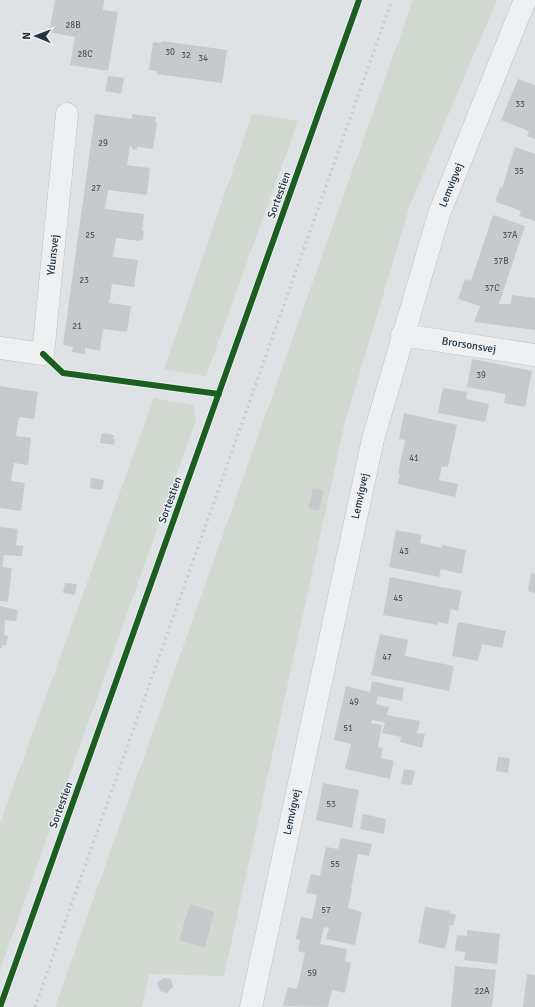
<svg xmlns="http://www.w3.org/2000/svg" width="535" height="1007" viewBox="0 0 535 1007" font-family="Signika,sans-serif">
<rect width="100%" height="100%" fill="#dfe2e5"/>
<!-- green -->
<path fill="#d1d9d0" d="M413,0H497L410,205L345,422L224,976L149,974L142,1007H55Z
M252,114L298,121L206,376L164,370Z
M154,398L194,405L196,420L0,970V823Z"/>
<!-- building -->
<path fill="#c7cacd" d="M55,0H104L103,10L118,12L108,71L70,65L75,37L49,32Z
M162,41L227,50L222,83L157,74V71L149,70L153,42L161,43Z
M108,76L124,78L121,94L105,91Z
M518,79L535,85V139L527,136L529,131L501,120Z
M95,114L132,119V114L156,117L155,122L157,123L153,149L137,147V150L132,149V147L130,146L127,165L150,168L147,195L108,190L105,209L144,214L142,231H144L143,240L140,239V241L116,238L113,257L138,260L134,287L112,284L109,303L131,306L127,332L103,329L100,351L85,348V354L72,352L73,347L63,345Z
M515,147L535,154V221L519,216L521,211L496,202L497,200H496L500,187L502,188Z
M493,215L525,226L499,304H511L512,295L535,298V330L474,322L480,306L458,299L465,279L471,281Z
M472,359L532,371L525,407L504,403L506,394L467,387Z
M0,386L38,392L34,419L19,417L16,436L31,438L28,465L14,463L11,481L25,483L21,511L0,508Z
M443,388L467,392L466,399L489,404L485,422L438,413Z
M404,413L457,425L448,467L442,466L439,480L458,484L455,497L398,484L400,474L398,473L405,440L399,439Z
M102,433L114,435L113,439H115L114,445L100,443Z
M91,478L104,480L102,490L90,488Z
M313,488L324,490L319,511L308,508Z
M0,527L18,529L16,545L23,546L22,556L4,555L2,567L12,568L8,602L0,601Z
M396,530L422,535L420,543L442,548V545L466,550L462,574L441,569L439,577L389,567Z
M531,573L535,574V593L528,591Z
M390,577L462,591L458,611L451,609L448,624L438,622V625L383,615Z
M65,583L77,584L75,595L63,593Z
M0,606L18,610L16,621L5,620L4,635L8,636L6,645H2V648H0Z
M458,622L506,631L502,648L482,644L478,661L452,656Z
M380,634L408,640L405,656L454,666L449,691L371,675Z
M372,681L404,688L402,701L378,696L376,704L389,707L387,715L420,721L417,733L425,734L422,748L400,742L401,737L382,733L385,723L372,720L371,723L382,725L378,747L383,748L381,758L394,761L390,779L345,769L351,744L334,740L346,686L370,692Z
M498,757L510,758L508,773L496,771Z
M404,769L415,771L412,785L401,784Z
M323,783L359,790L352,828L316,820Z
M363,814L386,819L384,834L360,829Z
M341,838L372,844L369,856L358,854L351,889H352L348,908L362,912L355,945L326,939L329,928L324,927L320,944L347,949L345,961L351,963L345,993L332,990L328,1007L283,1006L288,987L297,989L305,953L298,951L300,940L296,939L301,917L312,919L317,895L306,893L311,874L320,876L326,847L338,849Z
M190,904L214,912L205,948L179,940Z
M425,907L450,911L449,913L456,915L453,926L446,925L450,927L445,949L418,943Z
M467,930L500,934L497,964L464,960L465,952L455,951L457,935L467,936Z
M455,966L496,970L492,1007H451Z
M527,974L535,975V1007H523Z
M163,978L171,979L173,987L167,993L160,991L157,983Z"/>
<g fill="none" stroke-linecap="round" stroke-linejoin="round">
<defs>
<path id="minor" d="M402,335L535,355
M0,348L43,354L67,114
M251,1007L373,439L439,214L525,0"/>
</defs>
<!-- minor casing -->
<use href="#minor" stroke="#bdc0c3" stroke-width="23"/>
<!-- minor -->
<use href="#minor" stroke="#eff0f2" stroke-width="22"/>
<!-- rail -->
<path stroke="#c8cbcd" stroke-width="3" stroke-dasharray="2 4" stroke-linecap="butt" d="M35,1007L392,0"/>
<defs>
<path id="cycleway" d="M43,354L63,373L219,394
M0,1007L359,0"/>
</defs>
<!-- cycleway casing -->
<use href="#cycleway" stroke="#ecf1f5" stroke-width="8"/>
<!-- cycleway -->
<use href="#cycleway" stroke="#1b5e20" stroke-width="6"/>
</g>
<g text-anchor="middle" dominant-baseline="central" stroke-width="3" stroke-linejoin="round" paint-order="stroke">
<!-- number labels -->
<g font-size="9" fill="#4f5a62">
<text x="73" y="25">28B</text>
<text x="170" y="52">30</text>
<text x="85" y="54">28C</text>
<text x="186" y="55">32</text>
<text x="203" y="58">34</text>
<text x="520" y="104">33</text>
<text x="103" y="143">29</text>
<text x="519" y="171">35</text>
<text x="96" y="188">27</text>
<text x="90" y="235">25</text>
<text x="510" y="235">37A</text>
<text x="501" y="261">37B</text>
<text x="84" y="280">23</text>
<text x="492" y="288">37C</text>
<text x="77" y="326">21</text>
<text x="481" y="375">39</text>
<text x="414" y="458">41</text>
<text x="404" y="551">43</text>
<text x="398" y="598">45</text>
<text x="387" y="657">47</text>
<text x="354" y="702">49</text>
<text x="348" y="728">51</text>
<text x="331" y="804">53</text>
<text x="335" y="864">55</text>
<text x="326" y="910">57</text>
<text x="312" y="973">59</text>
<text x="482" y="991">22A</text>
</g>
<!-- street labels -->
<g font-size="11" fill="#26333e" stroke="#ecf1f5">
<text transform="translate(451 185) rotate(-68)">Lemvigvej</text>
<text transform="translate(279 195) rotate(-70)">Sortestien</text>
<text transform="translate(53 255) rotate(-84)">Ydunsvej</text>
<text transform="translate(469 345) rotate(9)">Brorsonsvej</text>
<text transform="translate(360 496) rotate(-78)">Lemvigvej</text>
<text transform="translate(170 500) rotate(-70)">Sortestien</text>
<text transform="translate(61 805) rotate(-70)">Sortestien</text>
<text transform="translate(292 812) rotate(-78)">Lemvigvej</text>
</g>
</g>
<!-- north arrow -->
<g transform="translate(36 36) rotate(271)" stroke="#ecf1f5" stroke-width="3" paint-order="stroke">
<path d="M0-3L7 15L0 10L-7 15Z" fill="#26333e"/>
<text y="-6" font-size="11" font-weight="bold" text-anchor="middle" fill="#26333e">N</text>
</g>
</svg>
